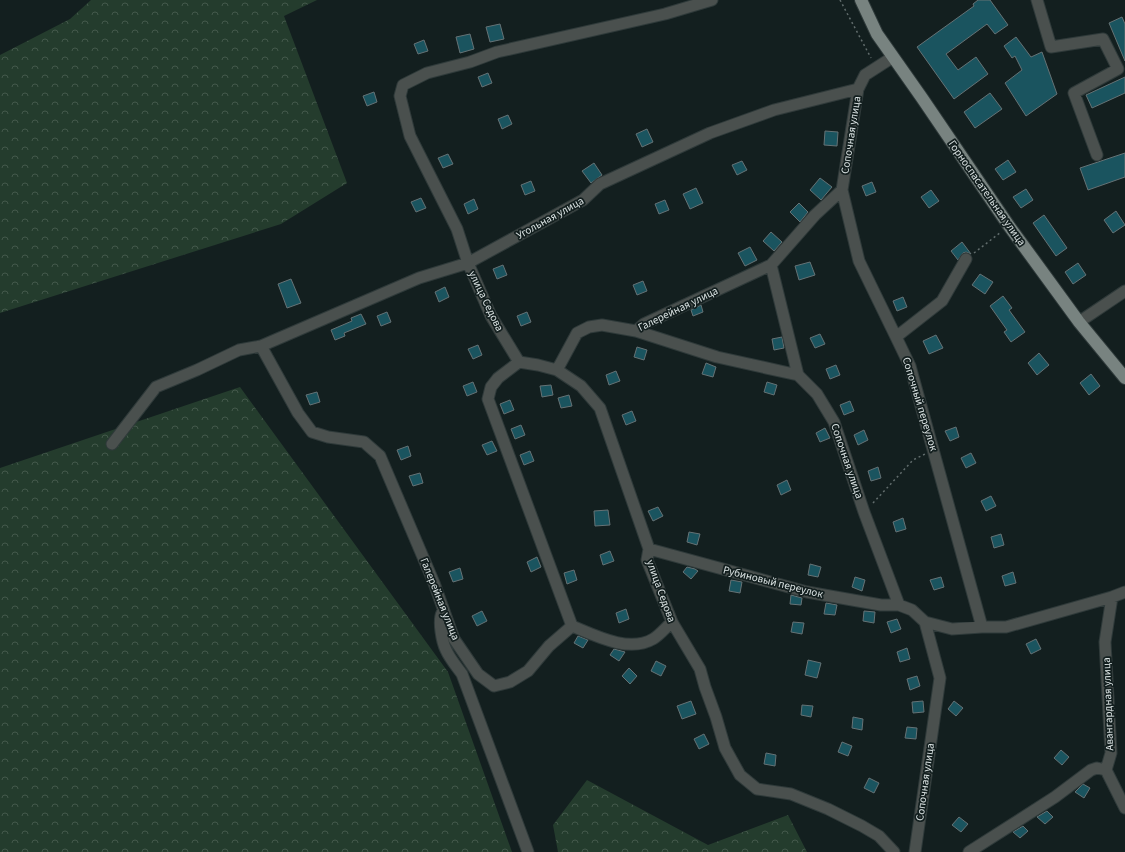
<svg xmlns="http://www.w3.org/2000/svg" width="1125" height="852" viewBox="0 0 1125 852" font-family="'Source Sans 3',sans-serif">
<defs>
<pattern id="forest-crowns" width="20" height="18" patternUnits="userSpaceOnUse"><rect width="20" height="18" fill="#243c2d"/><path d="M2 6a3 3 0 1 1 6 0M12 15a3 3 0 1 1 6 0" fill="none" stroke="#43584b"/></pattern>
</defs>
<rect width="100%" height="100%" fill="#131f1f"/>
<!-- forest -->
<path fill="url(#forest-crowns)" d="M91,0H317L284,16L347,183L281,224L0,313V55L70,19Z
M240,387L448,672L512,852H0V468Z
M587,780L708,845L788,815L807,852H558L553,825Z"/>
<!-- building -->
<path fill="#1a545f" stroke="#657275" d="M978,0H990L1008,25L995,34L987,24L946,54L958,70L976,57L988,74L954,99L917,47L974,6L973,4Z
M1122,17L1125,24V61L1109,23Z
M500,24L504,39L490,42L486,27Z
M470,34L474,49L460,53L456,37Z
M1016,37L1031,57L1042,52L1057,94L1026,116L1005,83L1022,70L1015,56L1012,58L1004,46Z
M424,40L428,51L418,54L414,44Z
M488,73L492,83L482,87L478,77Z
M1125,77V93L1092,108L1086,95Z
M374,92L377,102L367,106L363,96Z
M990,93L1002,109L975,128L964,112Z
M508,115L512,124L502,129L498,119Z
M647,129L653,142L642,147L636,134Z
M825,131L838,132L837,146L824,145Z
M1125,153V177L1088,190L1080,168Z
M448,154L453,164L443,168L438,158Z
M1008,160L1016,172L1003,180L995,169Z
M742,161L747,170L737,175L732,165Z
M594,163L602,175L591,183L582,171Z
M820,178L832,187L821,200L810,190Z
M531,181L535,191L525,195L521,185Z
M872,182L876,192L866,196L862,186Z
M696,188L703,203L690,209L683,194Z
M1026,189L1033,200L1021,208L1013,197Z
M931,190L939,201L929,208L921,197Z
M421,198L426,208L416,212L411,202Z
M474,199L478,209L468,214L464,204Z
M665,200L669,210L659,214L655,204Z
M799,203L808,212L800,222L790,212Z
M1116,211L1125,225L1113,233L1104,220Z
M1044,215L1067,248L1056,256L1033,223Z
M771,232L782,242L774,251L763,241Z
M962,242L971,254L966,252L963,253L958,260L951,251Z
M750,247L757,260L745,266L738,253Z
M810,262L815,275L799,280L795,266Z
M1078,263L1086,275L1073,284L1065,272Z
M503,265L507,275L497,279L493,269Z
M980,274L993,282L985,294L972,285Z
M291,279L301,303L287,308L278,284Z
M643,281L647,291L637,295L633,285Z
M445,287L449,297L439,302L435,292Z
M1003,296L1012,308L1009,310L1025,332L1011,342L1004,332L1007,330L990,306Z
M903,297L907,307L897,311L893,301Z
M701,305L703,312L693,316L691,310Z
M387,312L391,322L381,326L377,316Z
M527,312L531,322L521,326L517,316Z
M361,314L366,324L344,333L345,336L335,340L331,330L352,321L351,318Z
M820,334L825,344L815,348L810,338Z
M936,335L943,348L929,354L923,341Z
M782,337L784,348L774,350L772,339Z
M478,345L482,355L473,359L468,349Z
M637,347L647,350L644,360L634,357Z
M1039,353L1049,365L1037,375L1028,363Z
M706,363L716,367L713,377L702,374Z
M836,365L840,375L830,379L826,369Z
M616,371L620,381L609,385L606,375Z
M1091,374L1100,386L1089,395L1080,383Z
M473,382L477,392L467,396L463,386Z
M767,382L777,385L774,395L764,392Z
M551,385L553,395L542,397L540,386Z
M317,392L320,402L310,405L306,395Z
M569,395L572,406L561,408L558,398Z
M510,400L514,410L504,414L500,404Z
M850,401L854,411L844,415L840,405Z
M632,411L636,421L626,425L622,415Z
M521,425L525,435L515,439L511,429Z
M956,427L959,437L950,441L945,431Z
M825,428L830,438L820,442L816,433Z
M864,430L868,440L858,445L854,435Z
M492,441L497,451L487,455L482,445Z
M408,446L411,456L401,460L397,450Z
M530,451L534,461L524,465L520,455Z
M971,453L976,463L966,468L961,458Z
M878,467L881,478L871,481L868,471Z
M420,473L423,483L413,486L409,476Z
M787,480L791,490L781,495L777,485Z
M991,496L996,506L986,511L981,501Z
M658,507L663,516L653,521L648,511Z
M608,510L610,525L595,526L594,511Z
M903,518L906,529L896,532L893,522Z
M689,532L700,534L697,545L687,542Z
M1001,534L1004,545L994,548L991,537Z
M610,551L614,561L603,565L600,555Z
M537,557L541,567L531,572L527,562Z
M810,564L821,567L818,577L808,575Z
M687,567L695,569L698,571L691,579L683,572Z
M460,568L463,579L453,582L449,572Z
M574,570L577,580L567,584L564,573Z
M1013,572L1016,583L1005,586L1002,576Z
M855,577L865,580L862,591L852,587Z
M941,577L944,587L934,590L930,580Z
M731,580L742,582L740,593L729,591Z
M791,595L802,598L801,605L790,604Z
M826,603L837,605L835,615L824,614Z
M626,609L629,619L619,623L616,613Z
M482,611L487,621L477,626L472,616Z
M864,611L875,612L874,623L863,621Z
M897,619L901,629L891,633L887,622Z
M793,622L804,623L802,634L791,632Z
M578,636L588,640L583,648L574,643Z
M1036,639L1041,649L1031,654L1026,644Z
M907,648L910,659L900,662L897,652Z
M614,649L625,652L619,661L610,655Z
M808,660L821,663L817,678L805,675Z
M656,661L666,666L661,676L651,671Z
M629,668L637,676L630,684L622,676Z
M917,676L920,686L910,690L907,679Z
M691,701L696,714L682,719L677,706Z
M923,701L924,712L913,713L912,702Z
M954,701L963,708L956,716L948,709Z
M802,705L813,706L811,717L801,715Z
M853,717L863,719L862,730L852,728Z
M907,727L917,728L916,739L905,738Z
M704,734L709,744L699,749L694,739Z
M842,742L852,746L848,756L838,752Z
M1061,750L1069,757L1062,765L1054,758Z
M766,753L776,755L775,766L764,764Z
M869,778L879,783L874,793L864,788Z
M1083,784L1090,788L1084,798L1075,792Z
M1047,811L1053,817L1045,824L1037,817Z
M959,817L968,824L961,832L952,825Z
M1023,826L1028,831L1020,838L1013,832Z"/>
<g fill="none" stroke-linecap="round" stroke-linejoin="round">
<defs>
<path id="minor" d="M712,0L665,14L497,52L470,62L427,73L403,85L400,96L410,136L457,229L468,263L491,316L519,362L538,365L557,370L581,386L600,408L649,549L647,560L672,622L700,669L705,687L716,717L725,748L740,775L757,789L791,794L828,809L862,826L879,836L894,852
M1037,0L1051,47L1103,39L1118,69L1074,93L1097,155
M858,89L842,190L815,215L771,265L798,375L817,394L834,422L864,512L899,605L912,610L925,622L940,678L915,852
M842,190L859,261L896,337
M966,259L942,301L896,337L910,366L982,627
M1079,322L1125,291
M636,331L717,357L798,375
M261,346L298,413L312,432L328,437L364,442L380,456L434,583L454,639L478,674L494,686L510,682L528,671L549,646L572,626L488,399L491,387L498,378L519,362
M557,370L577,333L589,327L602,325L636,331L644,324L771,265
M112,444L156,387L197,370L239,350L261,346L419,278L468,263L583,200L600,184L710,133L774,110L858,89L865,75L893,57
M649,549L807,592L881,605H899
M1112,597L1105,642L1111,753L1106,770L1125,808
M444,612L442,613C438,621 442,642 446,650C450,659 457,667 462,674L528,852
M925,622L952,629L982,627H1006L1112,597L1125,592
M572,626C596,636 629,653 653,639C660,635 666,627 672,622
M969,852L1055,797L1091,770L1097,768L1106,770"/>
<path id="major" d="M861,0L877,34L922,98L1009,226L1079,322L1125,378"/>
</defs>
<!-- minor casing -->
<use href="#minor" stroke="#2f3a3a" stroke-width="13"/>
<!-- major casing -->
<use href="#major" stroke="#2f3a3a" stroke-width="14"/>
<!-- path -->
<path stroke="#626d6d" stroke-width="1.5" stroke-dasharray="2 3" stroke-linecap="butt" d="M840,0L871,58
M974,253L1001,232
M873,503L913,460L925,454"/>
<!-- minor -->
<use href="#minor" stroke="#4a504e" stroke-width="11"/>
<!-- major -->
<use href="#major" stroke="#788380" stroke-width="12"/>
</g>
<g text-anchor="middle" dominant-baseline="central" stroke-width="3.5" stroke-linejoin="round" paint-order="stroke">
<!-- street labels -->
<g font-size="11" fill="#dbe3e3" stroke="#131f1f">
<text transform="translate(851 135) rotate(-81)">Сопочная улица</text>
<text transform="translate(987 193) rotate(55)">Горноспасательная улица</text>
<text transform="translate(550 218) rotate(-29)">Угольная улица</text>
<text transform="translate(486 301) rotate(64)">улица Седова</text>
<text transform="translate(678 309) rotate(-26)">Галерейная улица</text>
<text transform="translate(920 404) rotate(73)">Сопочный переулок</text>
<text transform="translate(847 461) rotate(71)">Сопочная улица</text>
<text transform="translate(773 582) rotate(14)">Рубиновый переулок</text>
<text transform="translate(661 591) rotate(70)">улица Седова</text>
<text transform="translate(440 599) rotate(68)">Галерейная улица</text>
<text transform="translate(1108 704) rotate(-92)">Авангардная улица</text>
<text transform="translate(925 782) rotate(-82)">Сопочная улица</text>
</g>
</g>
</svg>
